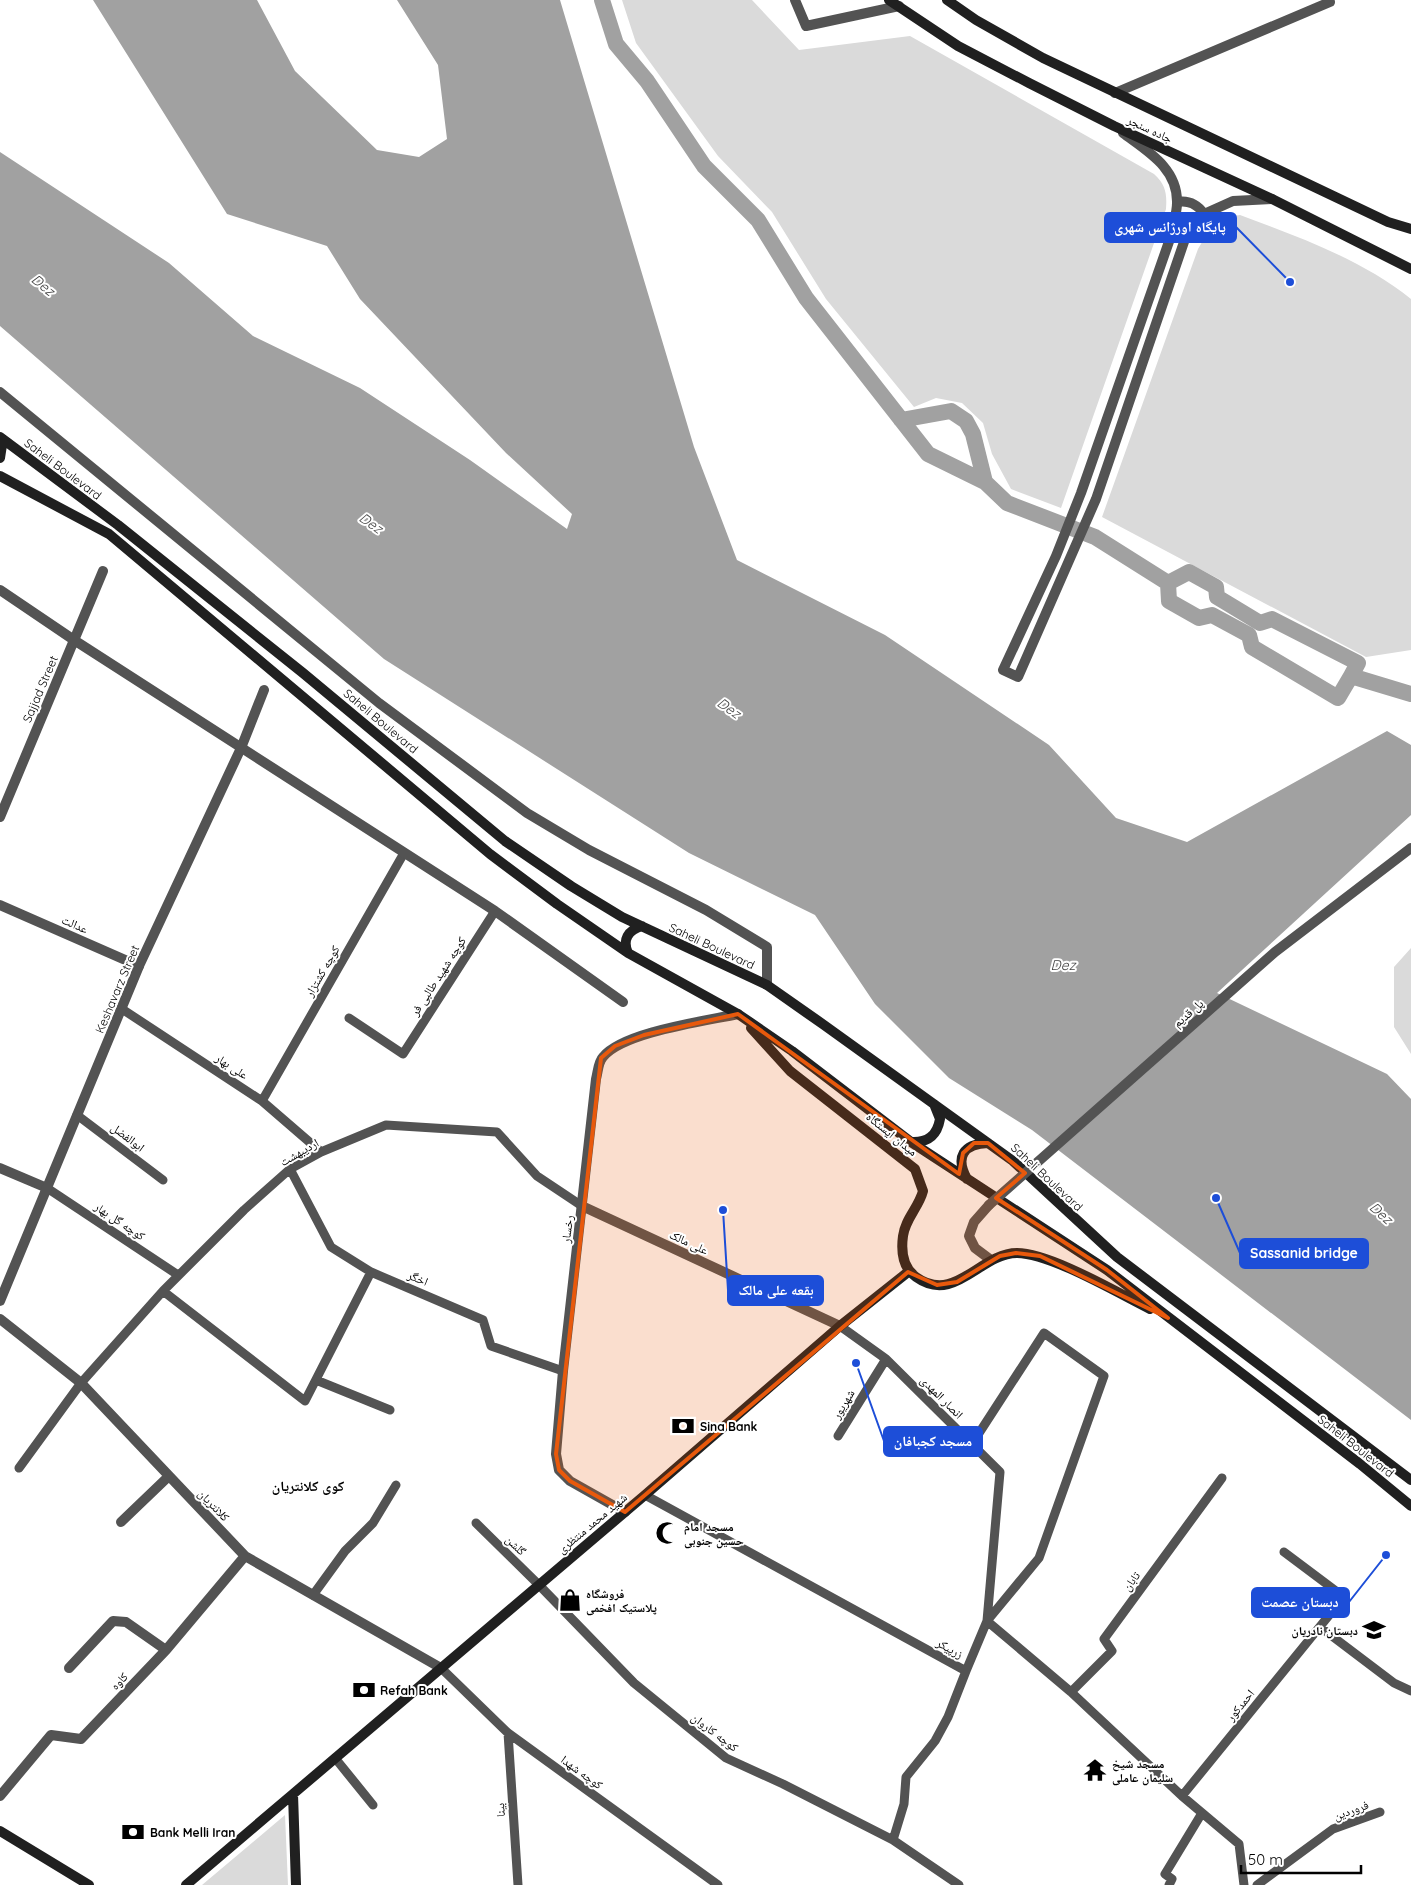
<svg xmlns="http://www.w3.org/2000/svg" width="1411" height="1885" viewBox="0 0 1411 1885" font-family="Quicksand,'Noto Naskh Arabic',sans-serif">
<rect width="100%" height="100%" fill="#fff"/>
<!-- green -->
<path fill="#dadada" d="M622,0H752L799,50L910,36L1154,174C1166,185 1167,194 1166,209L1061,508L1011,489L992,454L983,423L962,403L936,398L914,407L826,299L772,212L718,156L636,43Z
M1240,215C1299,237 1361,259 1411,299V650L1366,657L1102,517L1198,249C1211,228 1214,219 1240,215Z
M1411,948V1054L1394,1027V967Z
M285,1815L288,1885H202Z"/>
<!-- water -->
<path fill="#a1a1a1" d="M93,0H257L295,71L377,150L419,157L447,139L438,65L397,0H560L694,447L737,560L885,635L1049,745L1116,818L1187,842L1387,731L1411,745V815L1217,993L1387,1074L1411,1099V1420L1032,1130L949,1078L875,1004L815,915L689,853L384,659L0,326V152L169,263L253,336L360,388L470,460L567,529L572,514L506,453L360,299L327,246L227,214Z"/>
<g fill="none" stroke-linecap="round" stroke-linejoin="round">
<!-- canal -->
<path stroke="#a1a1a1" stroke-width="16" d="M602,0L616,44L647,81L704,166L758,220L806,298L928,454L985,482L1007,503L1095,537L1168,583L1169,601L1199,618L1212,615L1249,635L1252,647L1338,698L1351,676L1411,694
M901,420L951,411L966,421L973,434L985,482
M1168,583L1189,572L1216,587L1217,597L1260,623L1272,619L1358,663L1351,676"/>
<!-- service -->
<path stroke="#535353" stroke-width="9" d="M122,1009L262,1101L321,1152
M349,1018L403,1054L495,911
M262,1101L404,853
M77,1115L163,1180
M290,1169L331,1247L371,1272L483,1320L491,1346L563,1371
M47,1188L178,1275
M163,1291L305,1401L371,1272
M840,1326L886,1359L1000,1472L987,1621
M316,1380L390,1410
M838,1436L886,1359
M972,1444L1044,1333L1104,1376L1039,1558L987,1621
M19,1468L81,1383L163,1291L244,1210L290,1169L321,1152L386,1125L497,1132L537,1176L582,1206
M645,1495L966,1671L987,1621L1071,1692L1182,1796L1239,1844L1244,1885
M476,1523L539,1585L634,1683L726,1758L783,1784L893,1840L959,1885
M313,1595L345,1551L373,1523L396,1485
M1320,1627L1394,1683L1411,1691
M441,1668L508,1733L718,1885
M1071,1692L1112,1651L1104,1639L1222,1478
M508,1733L518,1885
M335,1758L373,1805
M1182,1796L1344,1597L1284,1552
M893,1840L904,1804L906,1777L935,1741L948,1717L966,1671
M1169,1885L1172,1879L1165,1874L1202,1813
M1257,1885L1333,1829L1380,1812"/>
<!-- pedestrian -->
<path stroke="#535353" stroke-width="10" d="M989,1205L974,1222L969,1236L975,1248L991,1260"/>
<!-- minor -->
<path stroke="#535353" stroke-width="10" d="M795,0L806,26L899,6
M1115,93L1330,2L1329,0
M1123,133C1147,151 1178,168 1177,203C1177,213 1173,224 1172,233L1081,493L1056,556L1003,670L1018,677L1096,499L1185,239L1204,214L1233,201L1272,199
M0,392L379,703L527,813L589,850L706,910L767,947V985
M0,590L74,640L495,911L623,1002
M0,817L103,571
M0,905L139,966
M0,1168L47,1188
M582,1206L840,1326
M0,1319L81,1383L245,1556L441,1668
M625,1512L570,1481L559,1470L556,1454L563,1371L596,1079C598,1072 598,1062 603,1057C623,1032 706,1021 738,1014
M121,1522L169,1476
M69,1668L113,1621L126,1622L166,1650
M0,1796L51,1735L81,1739L166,1650L245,1556"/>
<!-- tertiary -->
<path stroke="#535353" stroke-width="10" d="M1177,202C1189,200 1197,204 1204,214
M0,1301L139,966L241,748L264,690"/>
<!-- secondary -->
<path stroke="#202020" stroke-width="10" d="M889,0L958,46L1029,83L1114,126L1272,199L1411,269
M947,0L976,20L1043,58L1388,222L1411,229
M0,437L118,525L303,673L505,841L571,886L622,917L767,985L824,1025L1013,1161L1117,1257L1411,1480
M0,440L2,445L0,458
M0,476L109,534L490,854L557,904L628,953L738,1014L792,1051L911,1142L1107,1270L1360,1464L1411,1506
M628,953C622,940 628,930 642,926
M751,1028L790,1071L915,1169L923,1191C919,1207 905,1219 903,1236C901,1251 903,1268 916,1277C955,1305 980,1253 1017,1253C1050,1253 1118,1293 1150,1309
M911,1142C927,1143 937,1136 940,1119L934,1104
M967,1179C955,1157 963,1144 988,1143
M293,1794L645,1495L840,1326L908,1272
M0,1831L89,1885
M186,1885L293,1794L296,1885"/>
<!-- pedestrian-bridge -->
<path stroke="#535353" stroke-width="10" d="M989,1205L1275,952L1411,848"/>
</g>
<!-- marked area -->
<path fill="#e8590c" fill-opacity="0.2" stroke="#e8590c" stroke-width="4" stroke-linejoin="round" d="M738,1014L959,1174L963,1153L974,1143H988L1025,1173L996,1198L1107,1270L1168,1318L1040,1256L1016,1253L1000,1256L957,1282L937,1285L908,1272L625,1512L570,1481L559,1470L556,1454L601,1058L615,1046L644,1035Z"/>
<!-- icons -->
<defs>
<symbol id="bank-bare" viewBox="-9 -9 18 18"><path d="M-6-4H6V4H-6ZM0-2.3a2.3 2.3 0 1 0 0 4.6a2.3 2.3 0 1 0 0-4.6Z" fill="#000" stroke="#fff" stroke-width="2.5" paint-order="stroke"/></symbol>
<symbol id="mosque-bare" viewBox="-9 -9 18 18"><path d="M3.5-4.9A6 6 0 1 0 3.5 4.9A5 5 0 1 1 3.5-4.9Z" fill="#000" stroke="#fff" stroke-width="2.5" paint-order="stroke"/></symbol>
<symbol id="shop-bare" viewBox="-9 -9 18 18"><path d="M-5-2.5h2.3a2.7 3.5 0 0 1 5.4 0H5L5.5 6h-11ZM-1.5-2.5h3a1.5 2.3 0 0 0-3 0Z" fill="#000" stroke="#fff" stroke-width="2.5" paint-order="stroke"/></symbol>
<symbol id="school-bare" viewBox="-9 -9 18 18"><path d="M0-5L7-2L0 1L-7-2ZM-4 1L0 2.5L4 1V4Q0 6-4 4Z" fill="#000" stroke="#fff" stroke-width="2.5" paint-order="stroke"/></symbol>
<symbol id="temple-bare" viewBox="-9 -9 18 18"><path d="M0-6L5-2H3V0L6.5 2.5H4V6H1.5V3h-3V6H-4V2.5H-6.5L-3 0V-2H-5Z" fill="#000" stroke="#fff" stroke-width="2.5" paint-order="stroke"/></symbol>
</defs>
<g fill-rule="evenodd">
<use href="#bank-bare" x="667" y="1410" width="32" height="32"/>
<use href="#mosque-bare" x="651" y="1517" width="32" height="32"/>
<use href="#shop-bare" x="554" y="1584" width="32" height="32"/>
<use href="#school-bare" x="1358" y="1614" width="32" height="32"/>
<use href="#bank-bare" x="348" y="1674" width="32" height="32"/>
<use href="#temple-bare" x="1079" y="1754" width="32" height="32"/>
<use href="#bank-bare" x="117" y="1816" width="32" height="32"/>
</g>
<g text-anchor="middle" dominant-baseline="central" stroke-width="4" stroke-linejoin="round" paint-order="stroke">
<!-- street labels -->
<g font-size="12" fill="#000" stroke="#fff">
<text transform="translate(1150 129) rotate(25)">جاده سنجر</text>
<text transform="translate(63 469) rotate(37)">Saheli Boulevard</text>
<text transform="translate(40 689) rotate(-67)">Sajjad Street</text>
<text transform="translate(381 721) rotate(40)">Saheli Boulevard</text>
<text transform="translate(75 924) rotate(24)">عدالت</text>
<text transform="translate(712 946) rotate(25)">Saheli Boulevard</text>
<text transform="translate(322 971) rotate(-60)">کوچه کشتزار</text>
<text transform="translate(438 976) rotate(-57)">کوچه شهید طالبی فر</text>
<text transform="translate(117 989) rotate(-67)">Keshavarz Street</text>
<text transform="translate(1188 1013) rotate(-41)">پل قدیم</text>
<text transform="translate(232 1066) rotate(33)">علی بهار</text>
<text transform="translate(892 1134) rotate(39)">میدان ایستگاه</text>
<text transform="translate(128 1137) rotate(37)">ابوالفضل</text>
<text transform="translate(299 1152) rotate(-30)">اردیبهشت</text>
<text transform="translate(1047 1177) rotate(43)">Saheli Boulevard</text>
<text transform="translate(120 1221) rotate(34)">کوچه گل بهار</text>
<text transform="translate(567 1229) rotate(-83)">رخسار</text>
<text transform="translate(689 1242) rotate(25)">علی مالک</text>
<text transform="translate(418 1278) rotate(23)">اخگر</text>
<text transform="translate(942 1397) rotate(45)">انصار المهدی</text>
<text transform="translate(843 1404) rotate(-59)">شهریور</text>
<text transform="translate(1356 1446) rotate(38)">Saheli Boulevard</text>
<text transform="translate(214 1505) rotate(46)">کلانتریان</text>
<text transform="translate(592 1523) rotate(-40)">شهید محمد منتظری</text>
<text transform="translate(516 1545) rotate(44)">گلشن</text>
<text transform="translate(1131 1581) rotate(-54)">تابان</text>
<text transform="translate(950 1648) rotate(29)">زرپیکر</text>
<text transform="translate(119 1681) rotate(-46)">کاوه</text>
<text transform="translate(1240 1705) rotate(-51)">احمدکور</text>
<text transform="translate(715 1732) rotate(37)">کوچه کاروان</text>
<text transform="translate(582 1772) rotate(36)">کوچه شهدا</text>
<text transform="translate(500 1810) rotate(-94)">بینا</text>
<text transform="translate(1351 1810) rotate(-20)">فروردین</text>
</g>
<!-- poi labels -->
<g font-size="12" font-weight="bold" fill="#000" stroke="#fff" text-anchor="start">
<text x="700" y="1426">Sina Bank</text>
<text x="684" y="1526">مسجد امام<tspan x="684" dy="14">حسین جنوبی</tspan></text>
<text x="586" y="1593">فروشگاه<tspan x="586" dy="14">پلاستیک افخمی</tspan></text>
<text x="1358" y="1630" text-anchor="end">دبستان نادریان</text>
<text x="380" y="1690">Refah Bank</text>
<text x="1112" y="1763">مسجد شیخ<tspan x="1112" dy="14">سلیمان عاملی</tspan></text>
<text x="150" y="1832">Bank Melli Iran</text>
</g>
<!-- water labels -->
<g font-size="14" font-style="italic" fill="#424242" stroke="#fff">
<text transform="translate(43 285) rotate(39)">Dez</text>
<text transform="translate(371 523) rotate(35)">Dez</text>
<text transform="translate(729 708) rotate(35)">Dez</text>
<text x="1063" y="965">Dez</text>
<text transform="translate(1381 1213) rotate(42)">Dez</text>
</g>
<!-- neighbourhood labels -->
<g font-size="14" font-weight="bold" fill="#000" stroke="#fff">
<text x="308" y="1486">کوی کلانتریان</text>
</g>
</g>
<!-- callouts -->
<path fill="none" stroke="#1d4ed8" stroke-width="2" d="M1290 282L1236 227M1216 1198L1240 1253M723 1210L728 1290M856 1363L884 1441M1386 1555L1349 1602"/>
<g fill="#1d4ed8" stroke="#fff" stroke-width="2">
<circle cx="1290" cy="282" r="5"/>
<circle cx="1216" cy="1198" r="5"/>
<circle cx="723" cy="1210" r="5"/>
<circle cx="856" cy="1363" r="5"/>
<circle cx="1386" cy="1555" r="5"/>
</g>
<g fill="#1d4ed8" stroke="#1d4ed8" stroke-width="2">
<rect x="1105" y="213" width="131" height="29" rx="5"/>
<rect x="1240" y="1239" width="128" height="29" rx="5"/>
<rect x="728" y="1276" width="95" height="29" rx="5"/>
<rect x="884" y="1427" width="98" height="29" rx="5"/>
<rect x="1252" y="1588" width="97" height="29" rx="5"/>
</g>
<g font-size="14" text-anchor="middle" font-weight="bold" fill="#fff">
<text x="1170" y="232">پایگاه اورژانس شهری</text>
<text x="1304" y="1258">Sassanid bridge</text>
<text x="776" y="1295">بقعه علی مالک</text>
<text x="933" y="1446">مسجد کجبافان</text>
<text x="1300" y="1607">دبستان عصمت</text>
</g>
<!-- scale -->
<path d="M1241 1865v8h120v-8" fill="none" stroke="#000000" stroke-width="2.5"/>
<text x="1248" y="1865" font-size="15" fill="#000000" stroke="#ffffff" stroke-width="4" paint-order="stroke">50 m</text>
</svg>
